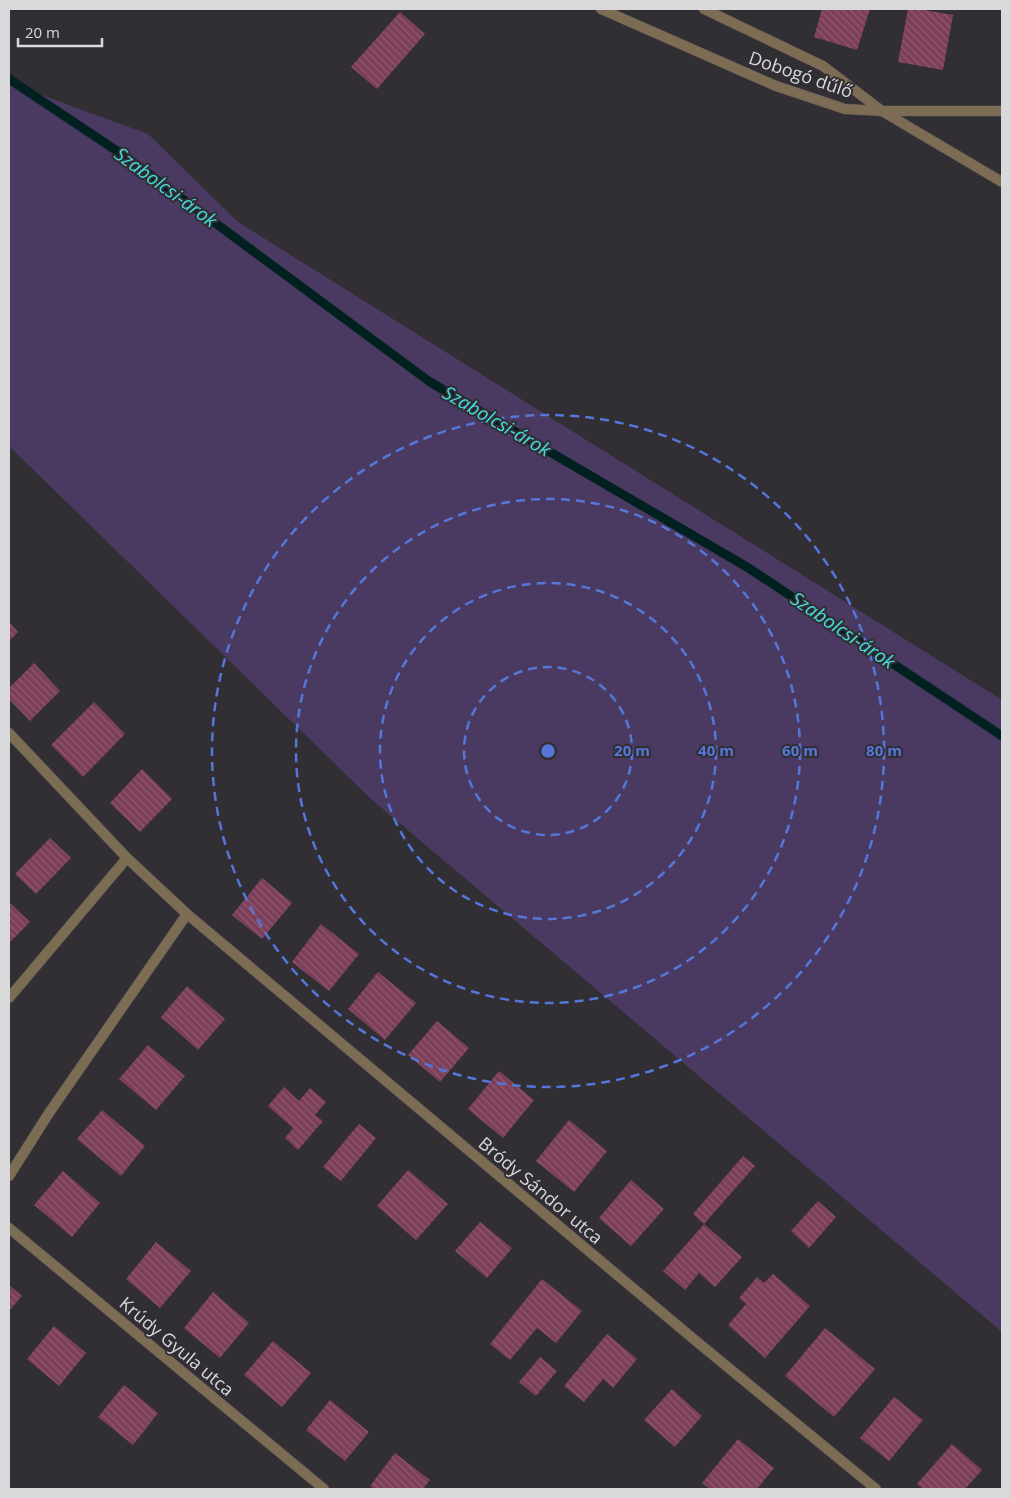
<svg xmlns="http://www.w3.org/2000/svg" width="1011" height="1498" viewBox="0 0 1011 1498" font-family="'Open Sans',sans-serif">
<defs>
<pattern id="building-back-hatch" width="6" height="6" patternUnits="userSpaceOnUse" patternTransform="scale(1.25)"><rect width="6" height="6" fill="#7c3e59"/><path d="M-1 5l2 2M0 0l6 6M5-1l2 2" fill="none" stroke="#8e5970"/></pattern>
</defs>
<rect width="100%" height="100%" fill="#312e34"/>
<!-- garden -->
<path fill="#4a3a61" d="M9,83L148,134L238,222L1002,700V1332L371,799L9,446Z"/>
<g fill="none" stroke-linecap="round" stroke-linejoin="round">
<!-- stream -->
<path stroke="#012121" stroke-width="9" d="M9,79L126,157L430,382L747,567L1002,736"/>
</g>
<!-- building -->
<path fill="url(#building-back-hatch)" d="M822,9H870L857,50L814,37Z
M908,9H918L953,15L943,70L898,62Z
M400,12L425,34L377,89L351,67Z
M9,622L18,632L9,641Z
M34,663L60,691L30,721L9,699V688Z
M94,702L125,734L83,777L51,745Z
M142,769L172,799L140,832L110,803Z
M50,838L71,858L36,894L15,874Z
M262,878L292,903L262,939L232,915Z
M9,902L30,922L9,943Z
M321,924L359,954L329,991L292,962Z
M378,972L416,1003L385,1040L348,1009Z
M187,986L225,1019L198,1050L161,1017Z
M437,1021L469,1048L440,1082L408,1055Z
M148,1045L185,1076L156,1110L119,1079Z
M499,1071L534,1100L503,1138L468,1109Z
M284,1087L299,1101L310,1088L326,1102L315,1115L323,1121L298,1150L285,1138L293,1128L268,1106Z
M102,1110L145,1146L121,1176L77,1139Z
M569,1120L607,1151L574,1192L536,1161Z
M359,1124L376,1138L341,1181L323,1167Z
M743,1156L755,1166L704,1224L693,1214Z
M408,1170L448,1204L416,1240L377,1206Z
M63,1171L100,1203L72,1237L34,1205Z
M631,1180L664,1209L631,1246L599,1218Z
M818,1201L836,1217L809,1248L791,1231Z
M480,1222L512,1248L487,1278L455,1251Z
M704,1224L742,1257L715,1287L699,1273L685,1290L663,1271Z
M156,1242L191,1271L160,1308L126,1279Z
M773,1274L810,1306L765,1358L728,1325L746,1304L739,1298L757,1277L764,1283Z
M542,1279L582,1311L556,1343L537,1328L510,1360L490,1344Z
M9,1285L22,1296L9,1311Z
M213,1292L249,1323L220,1358L184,1328Z
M54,1326L86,1353L59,1386L27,1359Z
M825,1328L875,1369L834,1417L785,1376Z
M607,1334L637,1359L613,1388L603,1379L584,1402L564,1386Z
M273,1341L311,1373L282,1407L244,1375Z
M540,1357L557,1371L536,1396L519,1382Z
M124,1385L158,1413L133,1445L98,1417Z
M672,1389L702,1416L675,1447L644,1420Z
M894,1397L923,1420L889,1461L860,1438Z
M330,1400L369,1432L345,1461L306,1430Z
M738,1439L774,1468L757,1489H710L702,1483Z
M952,1444L982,1470L965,1489H923L917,1484Z
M395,1453L430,1480L423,1489H375L370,1486Z"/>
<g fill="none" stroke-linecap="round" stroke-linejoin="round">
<defs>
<path id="minor" d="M601,9L776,86L845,109L882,111H1002
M704,9L823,66L882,111L1002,182
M9,733L127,858
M187,914L696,1341L876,1489
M9,998L127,858L187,914L49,1113L9,1176
M9,1228L324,1489"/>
</defs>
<!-- minor casing -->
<use href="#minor" stroke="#4c494f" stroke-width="11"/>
<!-- minor -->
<use href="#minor" stroke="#7b6c53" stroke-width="10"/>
</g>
<!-- distance rings -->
<g fill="none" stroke="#5577d9" stroke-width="2.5" stroke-dasharray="9 6">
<circle cx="548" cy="751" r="84"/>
<circle cx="548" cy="751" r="168"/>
<circle cx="548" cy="751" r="252"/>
<circle cx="548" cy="751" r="336"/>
</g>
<g text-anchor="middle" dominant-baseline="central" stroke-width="4" stroke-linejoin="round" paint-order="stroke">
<!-- street labels -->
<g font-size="18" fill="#d9d8db" stroke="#312e34">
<text transform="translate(801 74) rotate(19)">Dobogó dűlő</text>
<text transform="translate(541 1190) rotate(40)">Bródy Sándor utca</text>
<text transform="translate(177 1346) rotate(40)">Krúdy Gyula utca</text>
</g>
<!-- water labels -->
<g font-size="19" font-style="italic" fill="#46dbde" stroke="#312e34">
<text transform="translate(166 187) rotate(36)">Szabolcsi-árok</text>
<text transform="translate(497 421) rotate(30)">Szabolcsi-árok</text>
<text transform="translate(843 630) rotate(34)">Szabolcsi-árok</text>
</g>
</g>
<circle cx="548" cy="751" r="8" fill="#5577d9" stroke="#312e34" stroke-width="2.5"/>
<g font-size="15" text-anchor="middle" font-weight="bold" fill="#5577d9" stroke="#312e34" stroke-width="4" stroke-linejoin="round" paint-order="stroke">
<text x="632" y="756">20 m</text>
<text x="716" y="756">40 m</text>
<text x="800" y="756">60 m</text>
<text x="884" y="756">80 m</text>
</g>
<!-- border -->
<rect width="1011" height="1498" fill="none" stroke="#d9d8db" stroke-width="20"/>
<!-- scale -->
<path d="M18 38v8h84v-8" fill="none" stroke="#d9d8db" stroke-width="2.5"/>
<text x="25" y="38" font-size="15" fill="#d9d8db" stroke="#312e34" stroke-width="4" paint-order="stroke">20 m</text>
</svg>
